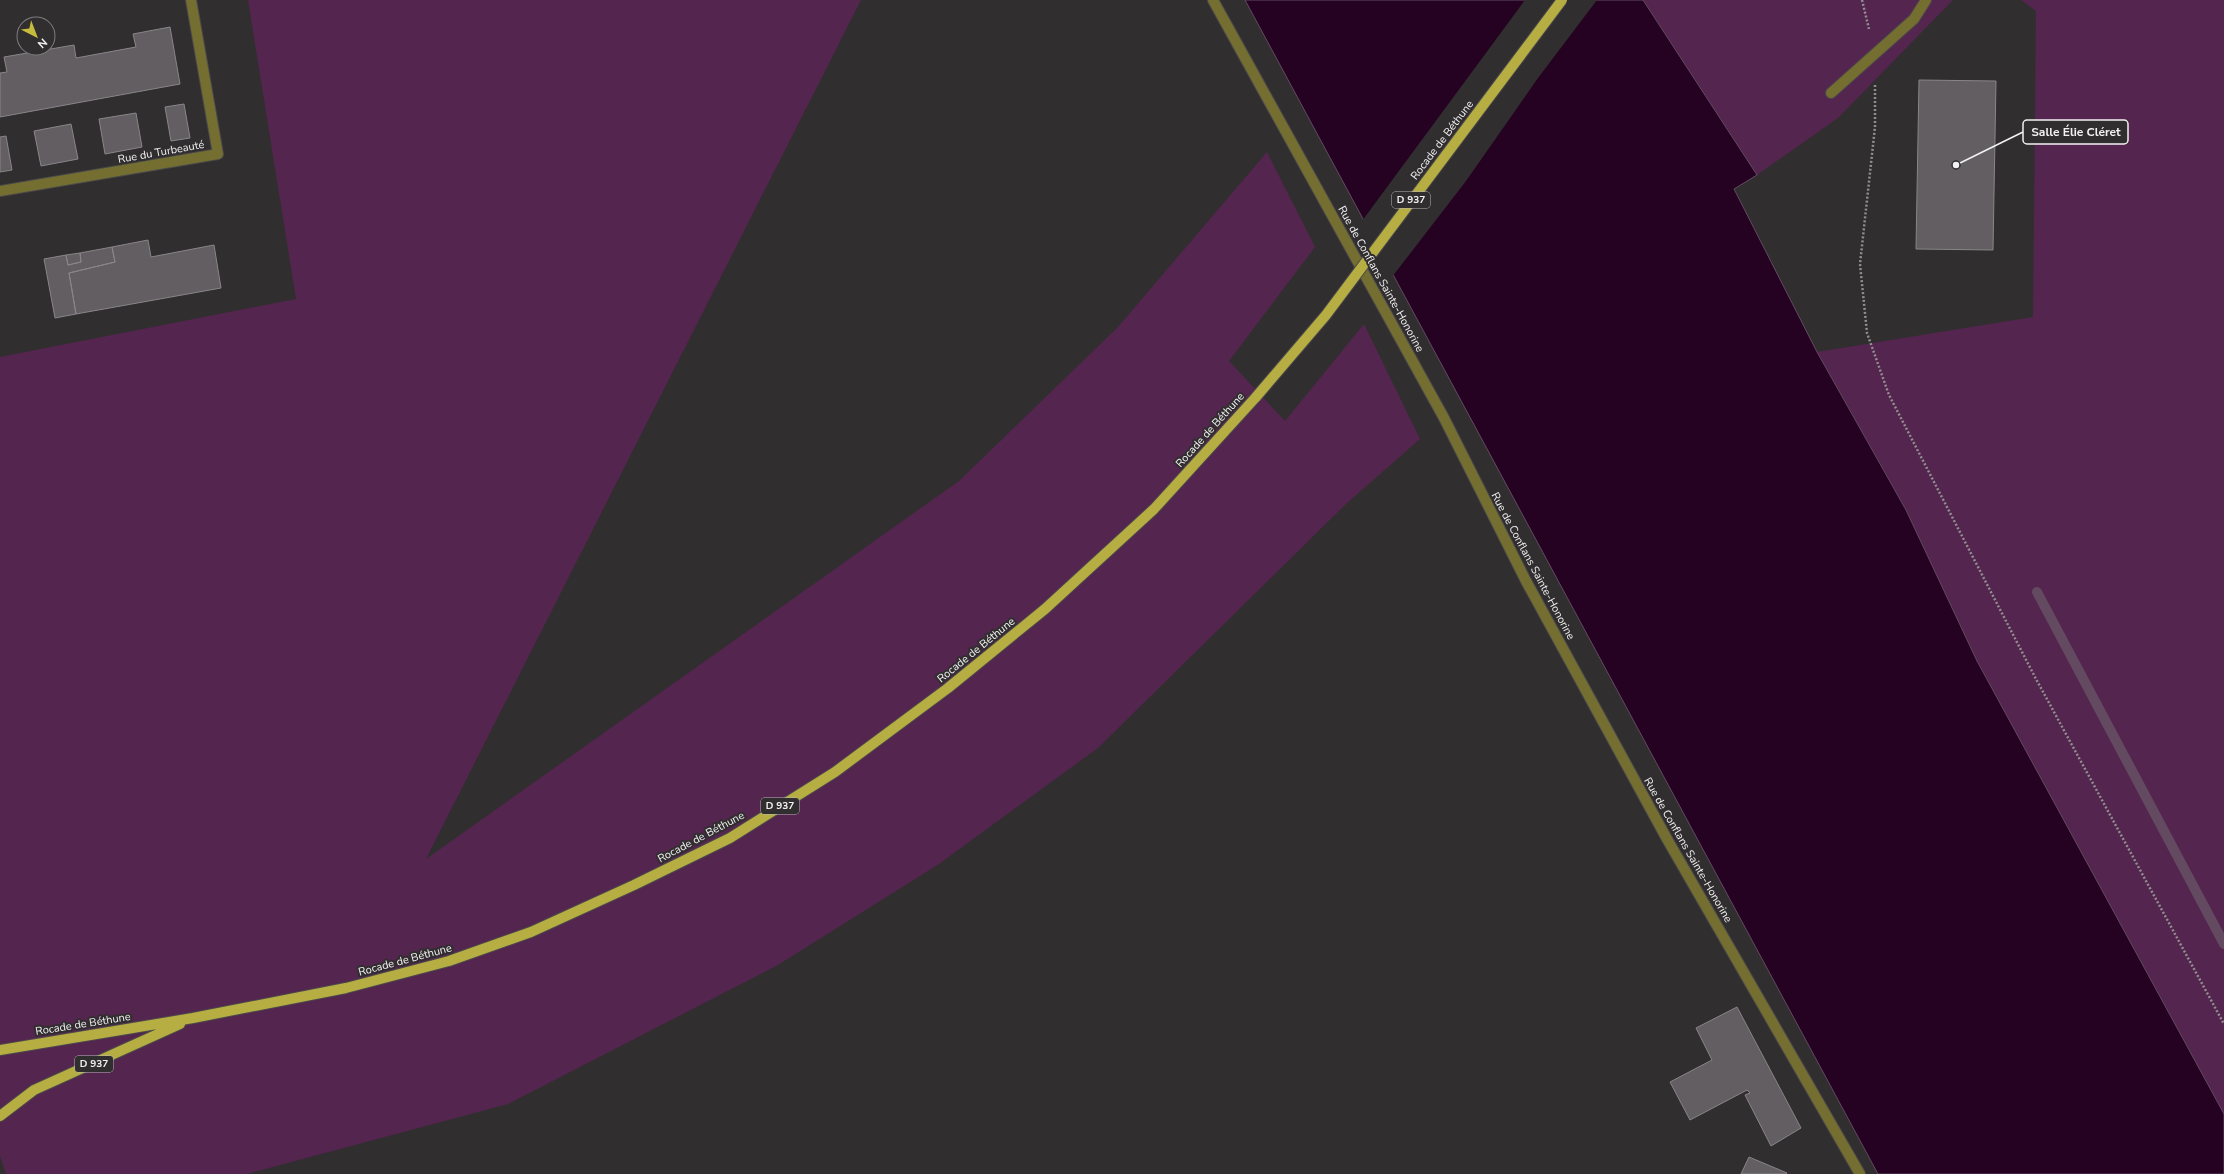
<svg xmlns="http://www.w3.org/2000/svg" width="2224" height="1174" viewBox="0 0 2224 1174" font-family="'Nunito Sans',sans-serif">
<rect width="100%" height="100%" fill="#312e30"/>
<!-- green -->
<path fill="#54254e" d="M248,0H861L426,859L959,481L1118,327L1267,152L1315,247L1229,361L1285,421L1364,324L1420,439L1346,504L1098,748L939,864L778,965L508,1104L247,1174H6L0,1156V357L296,299Z
M1643,0H1953L1838,118L1757,175Z
M2021,0H2224V1114L1977,661L1906,510L1817,352L2033,317L2036,11Z"/>
<!-- water -->
<path fill="#250222" stroke="#634a61" d="M1245,0H1643L1757,175L1734,189L1817,352L1906,510L1977,661L2224,1114V1174H1878Z"/>
<!-- pier -->
<path fill="#312e30" d="M1525,0H1597L1538,78L1466,181L1392,277L1362,221Z"/>
<g fill="none" stroke-linecap="round" stroke-linejoin="round">
<!-- stream -->
<path stroke="#634a61" stroke-width="10" d="M2037,592L2224,944"/>
</g>
<!-- building -->
<path fill="#625e61" stroke="#898588" d="M170,27L180,84L0,117V73L7,72L4,57L74,45L76,58L136,47L133,34Z
M1919,80L1996,81L1993,250L1916,249Z
M184,104L190,138L171,141L165,107Z
M136,113L142,147L105,154L99,119Z
M71,124L78,159L41,166L34,131Z
M6,136L12,170L0,172V137Z
M148,240L151,257L214,245L221,288L76,314L69,273L115,262L112,247Z
M112,247L115,262L69,273L76,314L55,318L44,259L66,255L68,265L81,262L80,253Z
M80,253L81,262L68,265L66,255Z
M1737,1007L1801,1128L1771,1146L1745,1095L1750,1093L1747,1090L1690,1120L1670,1082L1712,1060L1696,1028Z
M1749,1157L1787,1173L1786,1174H1741Z"/>
<g fill="none" stroke-linecap="round" stroke-linejoin="round">
<defs>
<path id="minor" d="M1213,0L1444,418L1526,581L1667,839L1860,1174
M1831,93L1914,19L1926,0
M0,191L218,154L191,0"/>
<path id="major" d="M0,1050L193,1018L346,988L449,961L531,932L634,885L730,838L835,772L948,688L1045,609L1154,509L1256,397
M0,1116L34,1090L180,1024"/>
</defs>
<!-- minor casing -->
<use href="#minor" stroke="#4c494b" stroke-width="12"/>
<!-- major casing -->
<use href="#major" stroke="#4c494b" stroke-width="12"/>
<!-- path -->
<path stroke="#918e90" stroke-width="2.5" stroke-dasharray="2 2" stroke-linecap="butt" d="M1862,0L1869,29
M1875,85V127L1860,264L1867,333L1889,395L2036,679L2224,1024"/>
<!-- minor -->
<use href="#minor" stroke="#746f30" stroke-width="10"/>
<!-- major -->
<use href="#major" stroke="#b6ae42" stroke-width="10"/>
<defs>
<path id="major-bridge" d="M1256,397L1326,315L1562,0"/>
</defs>
<!-- major-bridge casing -->
<use href="#major-bridge" stroke="#4c494b" stroke-width="12" stroke-linecap="butt"/>
<!-- major-bridge -->
<use href="#major-bridge" stroke="#b6ae42" stroke-width="10"/>
</g>
<g text-anchor="middle" dominant-baseline="central" stroke-width="4" stroke-linejoin="round" paint-order="stroke">
<!-- shield labels -->
<g fill="#312e30" stroke="#bab6b8" stroke-width="1">
<rect x="1392" y="192" width="38" height="16" rx="3"/>
<rect x="761" y="798" width="38" height="16" rx="3"/>
<rect x="75" y="1056" width="38" height="16" rx="3"/>
</g>
<g font-size="10" font-weight="bold" fill="#f4f1f3">
<text x="1411" y="200">D 937</text>
<text x="780" y="806">D 937</text>
<text x="94" y="1064">D 937</text>
</g>
<!-- street labels -->
<g font-size="11" fill="#f4f1f3" stroke="#312e30">
<text transform="translate(1442 140) rotate(-53)">Rocade de Béthune</text>
<text transform="translate(161 152) rotate(-10)">Rue du Turbeauté</text>
<text transform="translate(1381 279) rotate(61)">Rue de Conflans Sainte-Honorine</text>
<text transform="translate(1210 430) rotate(-48)">Rocade de Béthune</text>
<text transform="translate(1533 566) rotate(62)">Rue de Conflans Sainte-Honorine</text>
<text transform="translate(976 650) rotate(-39)">Rocade de Béthune</text>
<text transform="translate(701 837) rotate(-28)">Rocade de Béthune</text>
<text transform="translate(1688 850) rotate(60)">Rue de Conflans Sainte-Honorine</text>
<text transform="translate(405 960) rotate(-15)">Rocade de Béthune</text>
<text transform="translate(83 1024) rotate(-9)">Rocade de Béthune</text>
</g>
</g>
<!-- callouts -->
<path fill="none" stroke="#f4f1f3" stroke-width="1.5" d="M1956 165L2023 132"/>
<circle fill="#f4f1f3" stroke="#312e30" stroke-width="1.5" cx="1956" cy="165" r="4"/>
<rect fill="#312e30" stroke="#f4f1f3" stroke-width="1.5" x="2023" y="120" width="105" height="24" rx="4"/>
<g font-size="12" text-anchor="middle" font-weight="bold" fill="#f4f1f3">
<text x="2076" y="136">Salle Élie Cléret</text>
</g>
<!-- north arrow -->
<g transform="translate(36 36) rotate(138)"><circle r="19" fill="#312e30" stroke="#7f7c7e"/>
<path d="M0-3L7 15L0 10L-7 15Z" fill="#c6bc3d"/>
<text y="-6" font-size="11" font-weight="bold" text-anchor="middle" fill="#f4f1f3">N</text>
</g>
</svg>
